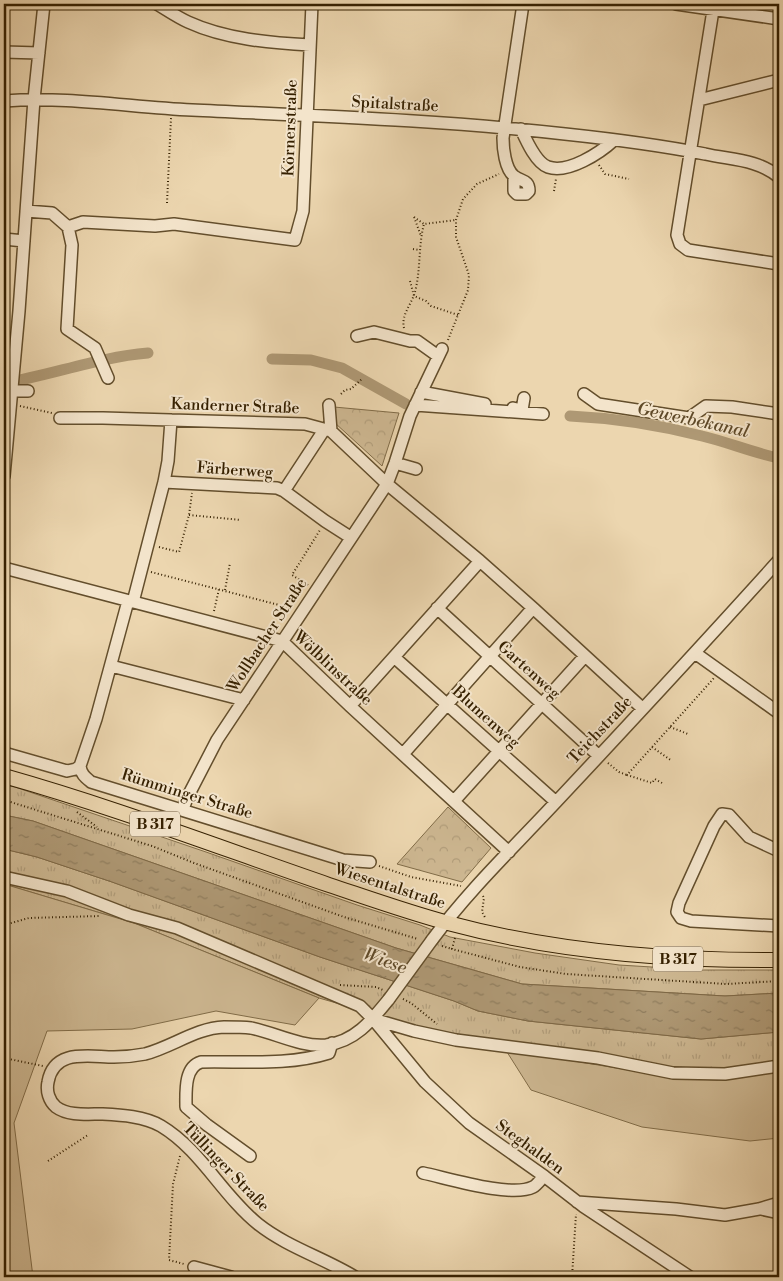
<svg xmlns="http://www.w3.org/2000/svg" width="783" height="1281" viewBox="0 0 783 1281" font-family="'Libre Bodoni',serif">
<defs>
<pattern id="grass-tufts" width="24" height="20" patternUnits="userSpaceOnUse" patternTransform="scale(1.25)"><rect width="24" height="20" fill="#cdb791"/><path d="M3 7l-1-3M5 7V3M7 7l1-3M15 17l-1-3M17 17v-4M19 17l1-3" fill="none" stroke="#b19d7b"/></pattern>
<pattern id="park-crowns" width="20" height="18" patternUnits="userSpaceOnUse" patternTransform="scale(1.25)"><rect width="20" height="18" fill="#cdb791"/><path d="M2 6a3 3 0 1 1 6 0M12 15a3 3 0 1 1 6 0" fill="none" stroke="#b19d7b"/></pattern>
<pattern id="water-ripples" width="26" height="14" patternUnits="userSpaceOnUse" patternTransform="scale(1.25)"><rect width="26" height="14" fill="#ae9874"/><path d="M2 4q2-2 4 0t4 0M15 11q2-2 4 0t4 0" fill="none" stroke="#8e7c5d"/></pattern>
</defs>
<rect width="100%" height="100%" fill="#ecd6af"/>
<filter id="stains"><feTurbulence type="fractalNoise" baseFrequency=".004" numOctaves="4"/><feColorMatrix values="0 0 0 0 .2 0 0 0 0 .09 0 0 0 0 .02 0 0 0 .5 -.17"/></filter>
<radialGradient id="worn" r=".72"><stop offset=".6" stop-color="#630" stop-opacity="0"/><stop offset="1" stop-color="#630" stop-opacity=".3"/></radialGradient>
<!-- grass -->
<path fill="url(#grass-tufts)" stroke="#816c48" d="M4,785L15,787L206,852L357,905L420,925L450,937L535,953L619,965L701,970H779V993L725,996L522,984L396,948L33,821L4,815Z
M4,849L37,857L112,882L320,957L454,1001L478,1011L528,1021L701,1039L779,1032V1072L717,1080L677,1078L574,1061L507,1052L319,998L134,923L4,884Z"/>
<!-- park -->
<path fill="url(#park-crowns)" stroke="#816c48" d="M334,407L399,413L382,466L335,423Z
M448,807L491,848L462,882L397,864Z"/>
<!-- garden -->
<path fill="#cdb791" stroke="#816c48" d="M4,884L134,923L319,998L295,1025L216,1011L132,1029L47,1031L14,1123L33,1277H4Z
M507,1052L574,1061L677,1078L717,1080L779,1072V1138L750,1141L642,1127L531,1090Z"/>
<!-- water -->
<path fill="url(#water-ripples)" stroke="#7e6846" d="M4,815L33,821L396,948L522,984L725,996L779,993V1032L701,1039L528,1021L478,1011L454,1001L320,957L112,882L37,857L4,849Z"/>
<g fill="none" stroke-linecap="round" stroke-linejoin="round">
<!-- canal -->
<path stroke="#ae9874" stroke-width="11" d="M272,359L311,360L342,368L406,404
M4,383C52,375 99,357 148,353
M570,416C614,418 659,425 702,436C728,442 753,453 779,458"/>
<defs>
<path id="minor" d="M157,4C167,10 177,17 188,22C225,39 270,43 310,45
M676,4L779,19
M714,4L677,235L680,244L688,250L779,264
M4,52L39,53
M699,100L779,80
M4,101C67,96 129,107 192,110C317,116 441,120 565,134C612,139 659,145 705,154C732,160 757,159 779,177
M521,129C526,140 536,163 548,167C568,174 600,153 614,140
M514,176V191L517,194H526L529,191C529,179 521,182 514,176C505,169 503,148 503,138L523,4
M26,211L52,213L68,227L83,222L155,226L174,224L295,240L303,211L312,4
M68,227L72,245L67,329L95,348L108,378
M4,239L24,241
M357,336L374,332L410,341H417L438,356
M11,391H28
M421,392L485,404
M584,394L598,404L689,418L706,406L732,407L779,414
M329,405L331,431
M415,405L543,414
M513,408L522,410L524,398
M60,418H103L305,424L331,431L387,484L480,561L533,608L642,708
M395,463L416,469
M4,476L19,311L34,99L44,4
M164,482L277,488L284,491L325,521L350,537
M284,491L324,430
M4,568L282,641L350,706L509,852
M133,602L164,482L168,461L171,420
M437,608L599,756
M695,653L779,713
M394,657L556,802
M111,666L244,700
M350,706L480,561
M4,753L67,771L76,769L80,766C81,774 85,777 91,782L343,860L370,862
M403,754L533,608
M80,766L96,719L128,601
M454,801L585,656
M183,809L187,798L217,740L387,484L395,463L410,416L442,349
M779,851L749,837L729,815L722,814L714,826L679,903L677,912L681,918L691,921L779,926
M4,877L67,891L129,915L177,928L360,1006L373,1019L425,1082L469,1123L544,1176L584,1207L690,1277
M432,940C469,890 514,847 556,802C631,722 706,641 779,560
M373,1019L414,1031L456,1040L598,1058L673,1073L725,1074L779,1066
M250,1156L207,1125L186,1107C186,1092 184,1067 201,1062C243,1061 288,1066 329,1053L332,1043
M423,1173C447,1178 511,1198 533,1187C537,1185 541,1179 544,1176
M577,1202L676,1209L725,1215L759,1209L779,1203
M761,1209L779,1213
M194,1267L231,1277
M355,1277C324,1258 287,1247 258,1224C222,1195 201,1150 161,1126C144,1116 120,1115 101,1114C87,1114 68,1116 56,1107C49,1101 46,1091 48,1082C54,1048 89,1057 114,1057C124,1057 135,1056 145,1054C172,1047 196,1028 224,1027C233,1027 243,1027 251,1028C276,1033 300,1047 326,1045C355,1042 372,1020 389,999"/>
<path id="major" d="M4,776C114,807 221,848 329,885C368,898 407,912 448,923C556,952 668,961 779,960"/>
</defs>
<!-- minor casing -->
<use href="#minor" stroke="#634e2c" stroke-width="14"/>
<!-- major casing -->
<use href="#major" stroke="#352000" stroke-width="16"/>
<!-- path -->
<path stroke="#352000" stroke-width="2" stroke-dasharray="1 2.5" stroke-linecap="butt" d="M599,165L605,174L629,179
M554,191L556,179
M167,203L171,118
M414,217L421,236
M414,217L424,224
M413,249L419,250
M410,281L414,296L426,301L431,306L458,315
M404,328C401,316 410,306 414,295C421,274 418,246 424,224L456,220
M448,340L468,290L469,275L456,237V220L463,199L477,184L499,174
M341,394L345,390L351,389L363,378
M20,406L52,413
M189,515L241,520
M159,547L179,552L189,515L192,493
M151,572L283,606L290,611
M308,585L292,575L320,530
M225,590L230,563
M214,611L219,589
M670,727L688,734
M652,747L672,761
M608,763L619,772L627,775
M662,783L655,779L652,783L627,775L714,678
M4,800L152,846L194,863L344,917L418,939
M77,812L97,827
M379,866L411,877L461,886
M483,896L484,898L482,912L486,919
M4,925L29,918L100,916
M455,938L452,949L520,967L566,974L726,984L779,981
M442,946L452,949
M340,985L376,987L383,990
M403,999L411,1003L437,1024
M4,1058L43,1066
M180,1156L173,1184L169,1260L184,1264
M48,1161L88,1135
M572,1277L576,1214"/>
<!-- minor -->
<use href="#minor" stroke="#f3e4cb" stroke-width="11"/>
<!-- major -->
<use href="#major" stroke="#ecd6af" stroke-width="14"/>
<defs>
<path id="minor-bridge" d="M389,999L432,940"/>
</defs>
<!-- minor-bridge casing -->
<use href="#minor-bridge" stroke="#634e2c" stroke-width="14" stroke-linecap="butt"/>
<!-- minor-bridge -->
<use href="#minor-bridge" stroke="#f3e4cb" stroke-width="11"/>
</g>
<g text-anchor="middle" dominant-baseline="central" stroke-width="4" stroke-linejoin="round" paint-order="stroke">
<!-- shield labels -->
<g fill="#f3e4cb" stroke="#6e5b3d" stroke-width="1">
<rect x="130" y="811.5" width="50" height="25" rx="4"/>
<rect x="653" y="946.5" width="50" height="25" rx="4"/>
</g>
<g font-size="15" font-weight="bold" fill="#352000">
<text x="155" y="824">B 317</text>
<text x="678" y="959">B 317</text>
</g>
<!-- street labels -->
<g font-size="16" fill="#352000" stroke="#f3e4cb">
<text transform="translate(395 104) rotate(3)">Spitalstraße</text>
<text transform="translate(290 128) rotate(-88)">Körnerstraße</text>
<text transform="translate(235 406) rotate(2)">Kanderner Straße</text>
<text transform="translate(235 470) rotate(4)">Färberweg</text>
<text transform="translate(267 635) rotate(-57)">Wollbacher Straße</text>
<text transform="translate(333 668) rotate(43)">Wölblinstraße</text>
<text transform="translate(529 670) rotate(42)">Gartenweg</text>
<text transform="translate(486 717) rotate(42)">Blumenweg</text>
<text transform="translate(600 730) rotate(-47)">Teichstraße</text>
<text transform="translate(187 794) rotate(17)">Rümminger Straße</text>
<text transform="translate(390 886) rotate(18)">Wiesentalstraße</text>
<text transform="translate(530 1147) rotate(36)">Steghalden</text>
<text transform="translate(226 1167) rotate(46)">Tüllinger Straße</text>
</g>
<!-- water labels -->
<g font-size="18" font-style="italic" fill="#5f4a29" stroke="#f3e4cb">
<text transform="translate(693 420) rotate(12)">Gewerbekanal</text>
<text transform="translate(385 961) rotate(20)">Wiese</text>
</g>
</g>
<!-- margin -->
<rect width="783" height="1281" fill="none" stroke="#ecd6af" stroke-width="20"/>
<rect x="5" y="5" width="773" height="1271" fill="none" stroke="#352000" stroke-width="2.5"/>
<rect x="10" y="10" width="763" height="1261" fill="none" stroke="#352000"/>
<rect width="100%" height="100%" filter="url(#stains)"/>
<rect width="100%" height="100%" fill="url(#worn)"/>
</svg>
